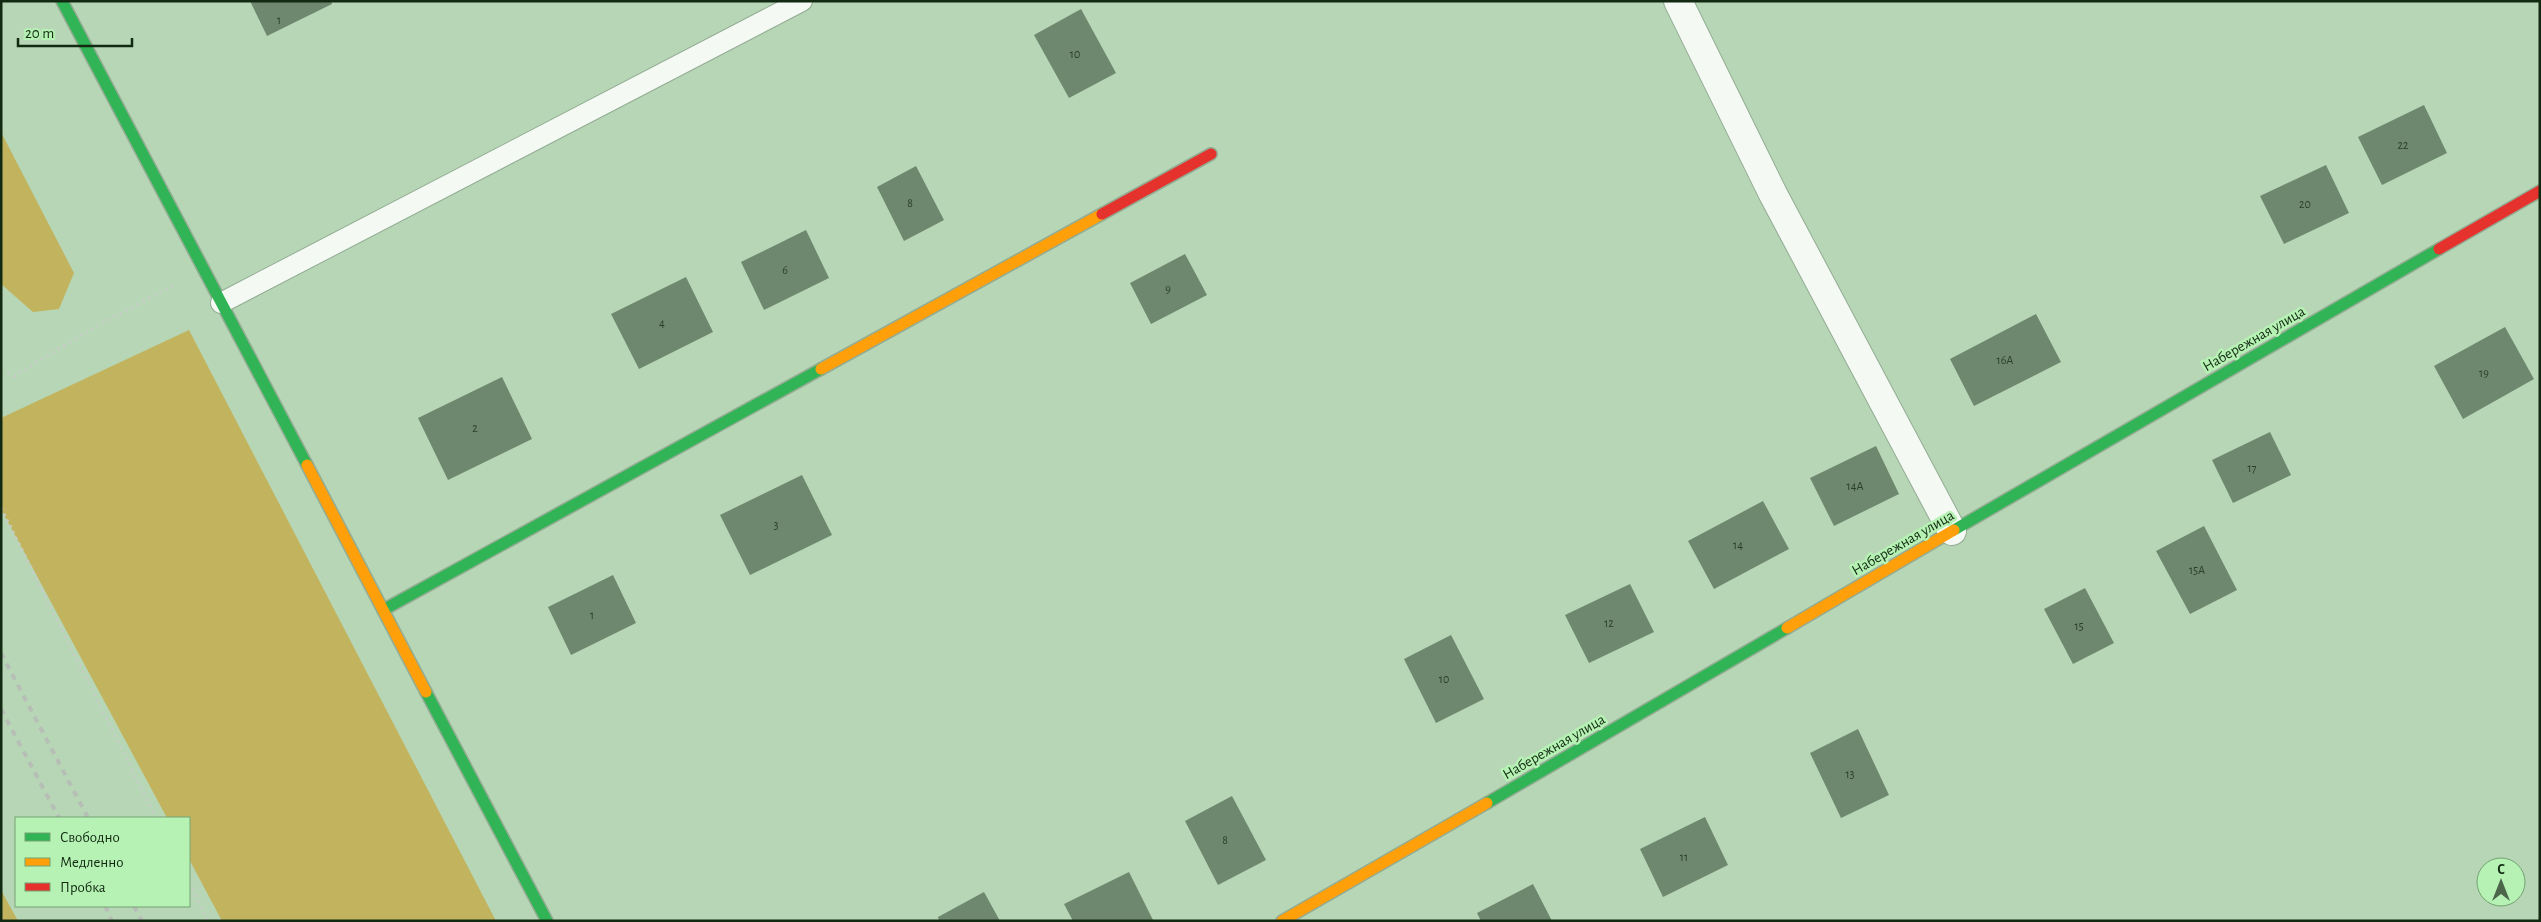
<svg xmlns="http://www.w3.org/2000/svg" width="2541" height="922" viewBox="0 0 2541 922" font-family="'Alegreya Sans',sans-serif">
<rect width="100%" height="100%" fill="#b6d6b6"/>
<!-- green -->
<path fill="#c2b45e" d="M1,132L74,273L59,309L33,312L1,284Z
M189,330L496,921H222L189,859V818H167L1,509V418Z
M1,890L18,921H1Z"/>
<!-- building -->
<path fill="#6e886f" d="M250,1H331L332,4L267,36Z
M1081,9L1116,73L1069,98L1034,35Z
M2424,105L2447,153L2382,185L2358,137Z
M2326,165L2349,213L2284,244L2260,196Z
M916,166L944,220L904,241L877,187Z
M806,230L829,278L764,310L741,262Z
M1185,254L1207,295L1151,324L1130,283Z
M686,277L713,332L639,369L611,314Z
M2036,314L2061,362L1974,406L1950,359Z
M2505,327L2534,379L2463,419L2434,366Z
M502,377L532,439L448,480L418,418Z
M2270,432L2291,475L2233,503L2212,460Z
M1876,446L1899,494L1834,526L1810,478Z
M802,475L832,535L750,575L720,515Z
M1763,501L1789,549L1714,589L1688,541Z
M2204,526L2237,590L2190,614L2156,551Z
M613,575L636,623L571,655L548,607Z
M1630,584L1654,632L1589,663L1565,615Z
M2085,588L2114,643L2073,664L2044,609Z
M1451,635L1484,699L1436,723L1404,659Z
M1858,729L1889,795L1841,818L1810,753Z
M1232,796L1266,860L1218,885L1185,821Z
M1705,817L1728,865L1663,897L1640,849Z
M1129,872L1153,920L1073,921L1064,904Z
M1533,884L1552,921H1481L1477,913Z
M984,892L1000,921H939L938,917Z"/>
<g fill="none" stroke-linecap="round" stroke-linejoin="round">
<defs>
<path id="lane" d="M221,303L802,1"/>
<path id="street" d="M1678,1L1773,194L1952,531"/>
<path id="fast" d="M62,1L307,465
M1954,530L2439,249
M383,610L821,369
M426,692L547,921
M1487,803L1787,628"/>
<path id="slow" d="M821,369L1102,214
M307,465L426,692
M1787,628L1954,530
M1282,921L1487,803"/>
<path id="jam" d="M1102,214L1211,154
M2439,249L2540,191"/>
</defs>
<!-- lane casing -->
<use href="#lane" stroke="#93ac93" stroke-width="22"/>
<!-- street casing -->
<use href="#street" stroke="#93ac93" stroke-width="30"/>
<!-- fast casing -->
<use href="#fast" stroke="#93ac93" stroke-width="14"/>
<!-- slow casing -->
<use href="#slow" stroke="#93ac93" stroke-width="14"/>
<!-- jam casing -->
<use href="#jam" stroke="#93ac93" stroke-width="14"/>
<!-- path -->
<path stroke="#c5cec5" stroke-width="3" stroke-dasharray="2.5 4" stroke-linecap="butt" d="M1,371L15,376L88,331L174,285
M1,508L156,818
M189,883L208,921"/>
<!-- lane -->
<use href="#lane" stroke="#f4f9f4" stroke-width="20"/>
<!-- street -->
<use href="#street" stroke="#f4f9f4" stroke-width="28"/>
<!-- fast -->
<use href="#fast" stroke="#30b455" stroke-width="11"/>
<!-- slow -->
<use href="#slow" stroke="#ff9f0a" stroke-width="11"/>
<!-- jam -->
<use href="#jam" stroke="#e5322d" stroke-width="11"/>
<!-- rail -->
<path stroke="#b6beb6" stroke-width="4" stroke-dasharray="6 6" stroke-linecap="butt" d="M1,653L88,818
M1,709L59,818
M105,906L112,921
M134,906L142,921"/>
</g>
<g text-anchor="middle" dominant-baseline="central" stroke-width="5" stroke-linejoin="round" paint-order="stroke">
<!-- number labels -->
<g font-size="12" fill="#294129">
<text x="279" y="20">1</text>
<text x="1075" y="54">10</text>
<text x="2403" y="145">22</text>
<text x="910" y="203">8</text>
<text x="2305" y="204">20</text>
<text x="785" y="270">6</text>
<text x="1168" y="289">9</text>
<text x="662" y="323">4</text>
<text x="2005" y="360">16А</text>
<text x="2484" y="373">19</text>
<text x="475" y="428">2</text>
<text x="2252" y="468">17</text>
<text x="1855" y="486">14А</text>
<text x="776" y="525">3</text>
<text x="1738" y="545">14</text>
<text x="2197" y="570">15А</text>
<text x="592" y="615">1</text>
<text x="1609" y="623">12</text>
<text x="2079" y="626">15</text>
<text x="1444" y="679">10</text>
<text x="1850" y="774">13</text>
<text x="1225" y="840">8</text>
<text x="1684" y="857">11</text>
</g>
<!-- street labels -->
<g font-size="15" fill="#122912" stroke="#b6f2b4">
<text transform="translate(2254 339) rotate(-30)">Набережная улица</text>
<text transform="translate(1903 543) rotate(-30)">Набережная улица</text>
<text transform="translate(1554 747) rotate(-30)">Набережная улица</text>
</g>
</g>
<!-- border -->
<rect width="2541" height="922" fill="none" stroke="#122912" stroke-width="5"/>
<!-- legend -->
<rect x="15" y="817" width="175" height="90" fill="#b6f2b4" stroke="#74a273"/>
<rect x="25" y="833" width="25" height="8" fill="#30b455" stroke="#74a273"/>
<text x="60" y="842" font-size="15" fill="#122912">Свободно</text>
<rect x="25" y="858" width="25" height="8" fill="#ff9f0a" stroke="#74a273"/>
<text x="60" y="867" font-size="15" fill="#122912">Медленно</text>
<rect x="25" y="883" width="25" height="8" fill="#e5322d" stroke="#74a273"/>
<text x="60" y="892" font-size="15" fill="#122912">Пробка</text>
<!-- north arrow -->
<g transform="translate(2501 882)"><circle r="24" fill="#b6f2b4" stroke="#74a273"/>
<path d="M0-4L9 19L0 12L-9 19Z" fill="#4b664b"/>
<text y="-8" font-size="14" font-weight="bold" text-anchor="middle" fill="#122912">С</text>
</g>
<!-- scale -->
<path d="M18 38v8h114v-8" fill="none" stroke="#122912" stroke-width="2.5"/>
<text x="25" y="38" font-size="15" fill="#122912" stroke="#b6f2b4" stroke-width="4" paint-order="stroke">20 m</text>
</svg>
